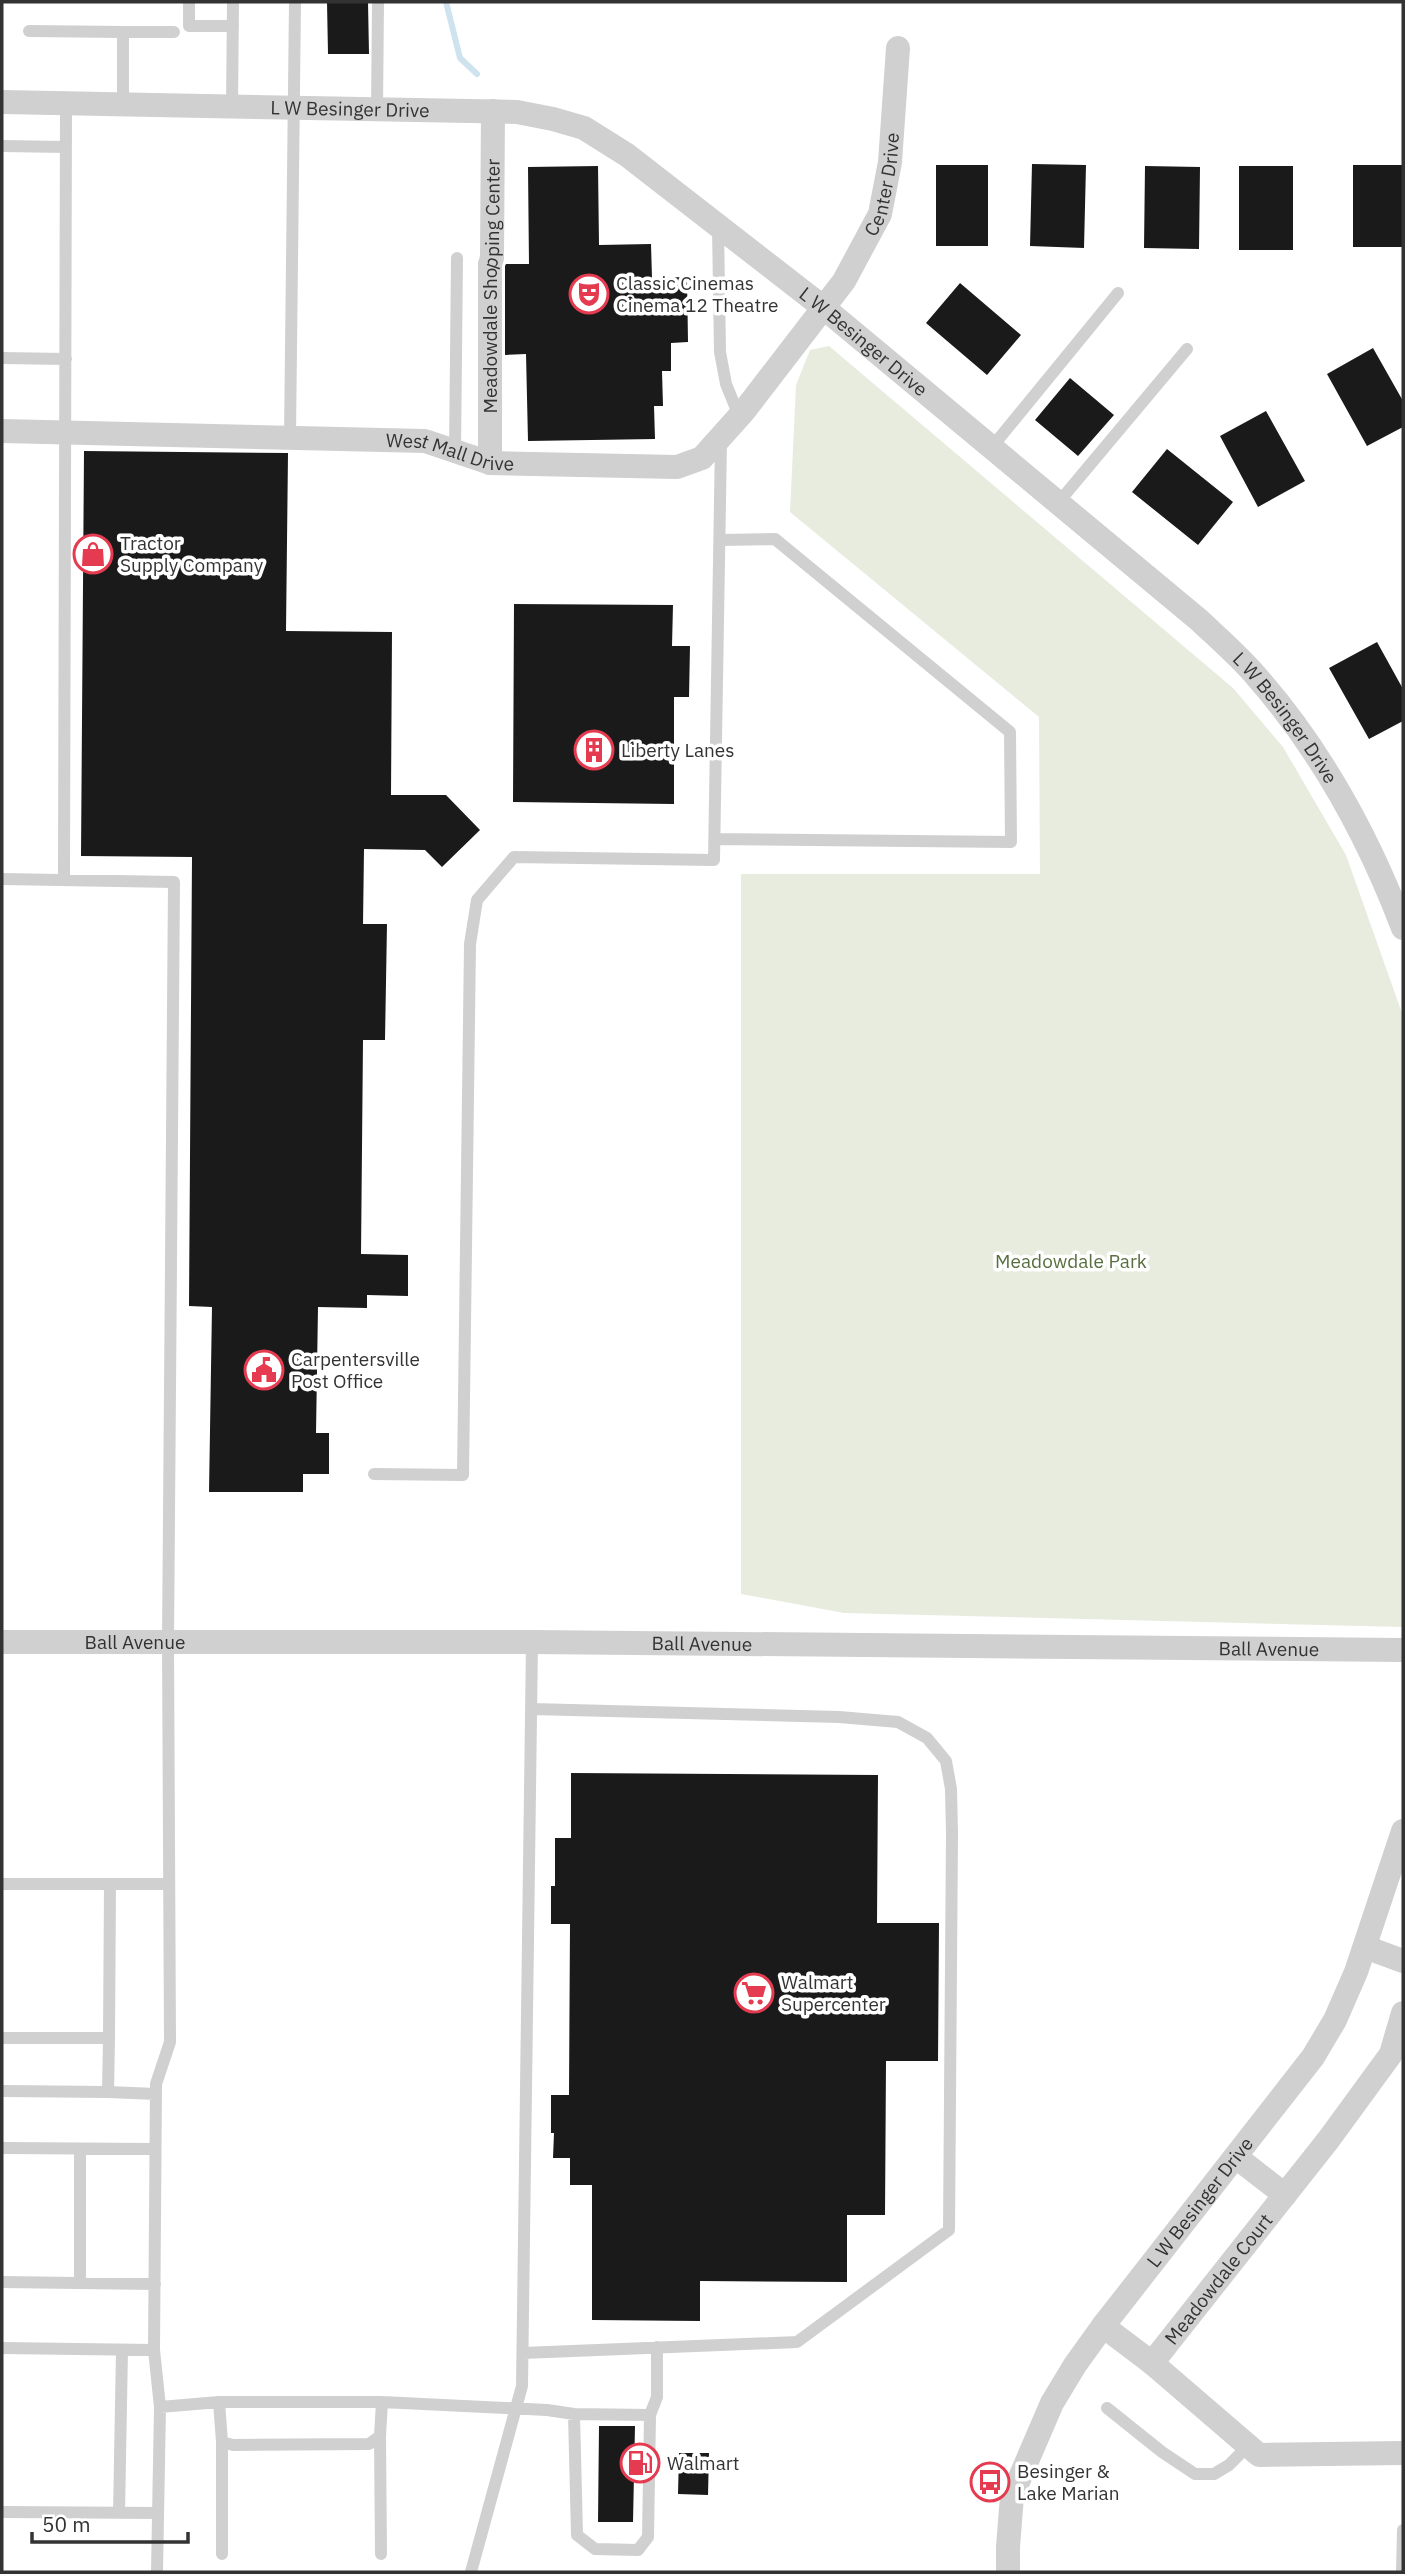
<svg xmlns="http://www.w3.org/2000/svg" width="1405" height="2574" viewBox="0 0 1405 2574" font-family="'IBM Plex Sans',sans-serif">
<rect width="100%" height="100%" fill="#fff"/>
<!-- green -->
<path fill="#e7ecdf" d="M829,346L1233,688L1283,747L1346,855L1403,1016V1627L844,1613L741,1594V874H1040L1039,717L790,512L796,385L810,350Z"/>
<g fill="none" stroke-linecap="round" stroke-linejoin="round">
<!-- stream -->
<path stroke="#cfe3ee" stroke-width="6" d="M446,2L460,58L477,74"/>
</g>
<!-- building -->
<path fill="#1a1a1a" d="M327,2H368L369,54H328Z
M1032,164L1086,165L1084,248L1030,246Z
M936,165H988V246H936Z
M1353,165H1403V247H1353Z
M598,166L599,245L651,244L652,278L687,277L688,342L671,343V371H662L663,406H654L655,439L528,441L526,354L505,355V266L506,264H529L528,167Z
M1145,166L1200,167L1199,249L1144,248Z
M1239,166H1293V250H1239Z
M960,283L1021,335L987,375L926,323Z
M1373,348L1403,401V427L1367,446L1327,374Z
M1070,378L1114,415L1078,456L1035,420Z
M1266,411L1305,481L1258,507L1220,436Z
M1167,449L1233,502L1198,545L1132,492Z
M84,451L288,453L286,631L392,632L391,795H446L480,830L442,867L425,850L364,849L363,924H387L385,1040H363L361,1254L408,1255V1296L367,1295V1308L318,1307L316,1433H329V1474H303V1492H209L212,1307L189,1306L192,857L81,856Z
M514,604L673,605L672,646H690L689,697H674V804L513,802Z
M1377,642L1403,689V721L1369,739L1329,668Z
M571,1773L878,1775L877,1923H939L938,2061H886L885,2215H847V2282L700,2281V2321L592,2320V2185H570V2158H553L554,2133H551V2095H569L570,1924H551V1886H555V1838H571Z
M599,2426H635L633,2522H598Z
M679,2453H709L708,2495L678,2494Z"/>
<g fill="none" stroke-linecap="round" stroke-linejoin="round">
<!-- service -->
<path stroke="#d0d0d0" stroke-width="12" d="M189,2V26H233
M29,31L123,32V104
M123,32H174
M232,107L233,2
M377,109L378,2
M2,146L66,147
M718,227L720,352L726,384L739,416
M2,358L66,359
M290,436L295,2
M992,447L1118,293
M455,452L457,258
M1058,503L1187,349
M715,839L1011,842L1010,732L775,539L720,540
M2,879L174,882L168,1642L170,2042L156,2084L154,2350L160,2407L157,2572
M64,879L66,103
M374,1474L463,1475L470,944L477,900L514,857L714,860L721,441
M2,1884H169
M2,2038H109L108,2092L156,2094
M109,2038L110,1884
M2,2091L108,2092
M2,2148L155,2149
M80,2149V2283
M2,2282L155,2284
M2,2348L154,2350
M523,2353L797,2342L949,2230L952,1833L951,1789L946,1761L927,1738L898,1722L839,1717L532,1709
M219,2402L222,2442L233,2445L369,2444L380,2436L382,2402
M160,2407L219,2402H382L547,2410L574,2414L650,2415L657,2397V2347
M1107,2408L1162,2452L1195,2474H1214L1229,2465L1248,2446
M574,2414L577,2535L595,2549L638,2550L648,2537L650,2415
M380,2436L381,2554
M222,2442V2554
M2,2512L158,2513
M119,2513L122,2350
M471,2572L522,2386L532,1642
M1402,2572L1403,2530"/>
<!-- minor -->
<g stroke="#d0d0d0" stroke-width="24">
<path id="s1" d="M2,102L517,112L553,119L584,128L627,155L824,308L1199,620C1218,638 1239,656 1256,676C1321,750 1368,836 1403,928"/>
<path id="s2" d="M2,431L425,441L490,463L677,467L702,458L744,411L844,281L880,214L890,162L898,48"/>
<path id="s3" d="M490,463V264L492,258L493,111"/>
<path id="s4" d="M2,1642H532L1403,1650"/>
<path d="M1365,1947L1403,1961"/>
<path d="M1236,2157L1285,2195"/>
<path d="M1103,2326L1152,2363L1259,2455L1403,2453"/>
<path id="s5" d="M1152,2363L1329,2139L1391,2054L1403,2013"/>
<path id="s6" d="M1008,2572V2547L1012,2496L1052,2403L1075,2365L1103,2326L1313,2057L1335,2020L1356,1972L1403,1831"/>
</g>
</g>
<!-- icons -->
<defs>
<symbol id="theatre-ring" viewBox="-11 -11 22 22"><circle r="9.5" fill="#fff" stroke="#e43b50" stroke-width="1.5"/><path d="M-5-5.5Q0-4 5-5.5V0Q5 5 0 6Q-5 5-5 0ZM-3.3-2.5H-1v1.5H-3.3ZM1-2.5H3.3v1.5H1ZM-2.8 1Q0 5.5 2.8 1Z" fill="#e43b50"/></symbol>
<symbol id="shop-ring" viewBox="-11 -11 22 22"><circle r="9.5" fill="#fff" stroke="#e43b50" stroke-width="1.5"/><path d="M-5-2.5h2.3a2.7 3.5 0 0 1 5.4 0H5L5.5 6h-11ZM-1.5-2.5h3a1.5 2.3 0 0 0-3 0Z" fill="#e43b50"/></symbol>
<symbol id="building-ring" viewBox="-11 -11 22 22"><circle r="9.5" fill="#fff" stroke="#e43b50" stroke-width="1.5"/><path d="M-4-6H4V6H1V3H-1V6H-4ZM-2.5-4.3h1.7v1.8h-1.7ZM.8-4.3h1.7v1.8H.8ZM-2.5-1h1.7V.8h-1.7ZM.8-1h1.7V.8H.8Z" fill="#e43b50"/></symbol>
<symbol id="civic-ring" viewBox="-11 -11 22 22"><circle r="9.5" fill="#fff" stroke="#e43b50" stroke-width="1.5"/><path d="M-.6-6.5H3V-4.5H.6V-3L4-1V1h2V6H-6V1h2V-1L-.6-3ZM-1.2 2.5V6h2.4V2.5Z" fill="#e43b50"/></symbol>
<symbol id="supermarket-ring" viewBox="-11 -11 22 22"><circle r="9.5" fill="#fff" stroke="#e43b50" stroke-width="1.5"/><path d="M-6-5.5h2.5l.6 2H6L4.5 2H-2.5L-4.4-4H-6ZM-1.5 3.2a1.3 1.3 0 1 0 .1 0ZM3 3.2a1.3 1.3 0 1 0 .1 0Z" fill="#e43b50"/></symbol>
<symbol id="fuel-ring" viewBox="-11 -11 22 22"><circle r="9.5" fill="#fff" stroke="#e43b50" stroke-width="1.5"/><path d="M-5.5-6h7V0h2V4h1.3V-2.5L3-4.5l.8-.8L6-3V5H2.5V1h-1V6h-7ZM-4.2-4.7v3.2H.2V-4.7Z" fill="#e43b50"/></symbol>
<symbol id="bus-ring" viewBox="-11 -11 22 22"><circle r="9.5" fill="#fff" stroke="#e43b50" stroke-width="1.5"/><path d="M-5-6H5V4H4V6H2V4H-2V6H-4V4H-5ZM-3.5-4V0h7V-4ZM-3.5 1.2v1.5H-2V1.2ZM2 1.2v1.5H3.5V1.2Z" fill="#e43b50"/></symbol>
</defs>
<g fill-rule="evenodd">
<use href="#theatre-ring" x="567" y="272" width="44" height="44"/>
<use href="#shop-ring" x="71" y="532" width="44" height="44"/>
<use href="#building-ring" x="572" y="728" width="44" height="44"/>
<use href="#civic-ring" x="242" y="1348" width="44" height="44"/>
<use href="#supermarket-ring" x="732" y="1971" width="44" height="44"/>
<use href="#fuel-ring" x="618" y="2441" width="44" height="44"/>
<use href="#bus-ring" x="968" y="2460" width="44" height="44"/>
</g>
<g text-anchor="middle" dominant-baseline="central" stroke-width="7" stroke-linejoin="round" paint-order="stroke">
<!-- street labels -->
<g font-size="19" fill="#333" stroke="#fff">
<text stroke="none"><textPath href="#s1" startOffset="348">L W Besinger Drive</textPath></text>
<text stroke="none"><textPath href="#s2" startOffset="1038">Center Drive</textPath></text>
<text stroke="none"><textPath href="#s3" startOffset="177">Meadowdale Shopping Center</textPath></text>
<text stroke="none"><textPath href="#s1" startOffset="936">L W Besinger Drive</textPath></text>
<text stroke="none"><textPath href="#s2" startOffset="450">West Mall Drive</textPath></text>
<text stroke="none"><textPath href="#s1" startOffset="1503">L W Besinger Drive</textPath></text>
<text stroke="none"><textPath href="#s4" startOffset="133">Ball Avenue</textPath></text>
<text stroke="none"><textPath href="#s4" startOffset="700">Ball Avenue</textPath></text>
<text stroke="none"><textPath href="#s4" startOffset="1267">Ball Avenue</textPath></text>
<text stroke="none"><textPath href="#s6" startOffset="427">L W Besinger Drive</textPath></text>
<text stroke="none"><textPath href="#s5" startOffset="107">Meadowdale Court</textPath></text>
</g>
<!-- poi labels -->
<g font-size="19" fill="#333" stroke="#fff" text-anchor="start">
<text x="616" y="283">Classic Cinemas<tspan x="616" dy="22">Cinema 12 Theatre</tspan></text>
<text x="120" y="543">Tractor<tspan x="120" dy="22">Supply Company</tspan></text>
<text x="621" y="750">Liberty Lanes</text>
<text x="291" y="1359">Carpentersville<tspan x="291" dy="22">Post Office</tspan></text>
<text x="781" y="1982">Walmart<tspan x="781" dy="22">Supercenter</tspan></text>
<text x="667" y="2463">Walmart</text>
<text x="1017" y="2471">Besinger &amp;<tspan x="1017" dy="22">Lake Marian</tspan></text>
</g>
<!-- park labels -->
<g font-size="19" fill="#596f40" stroke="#fff">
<text x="1071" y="1261">Meadowdale Park</text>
</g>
</g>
<!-- border -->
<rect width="1405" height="2574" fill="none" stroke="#333333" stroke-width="7"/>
<!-- scale -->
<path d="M32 2532v10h156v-10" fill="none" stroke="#333333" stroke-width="3.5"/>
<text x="42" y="2532" font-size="21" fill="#333333" stroke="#ffffff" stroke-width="5" paint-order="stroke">50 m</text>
</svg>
